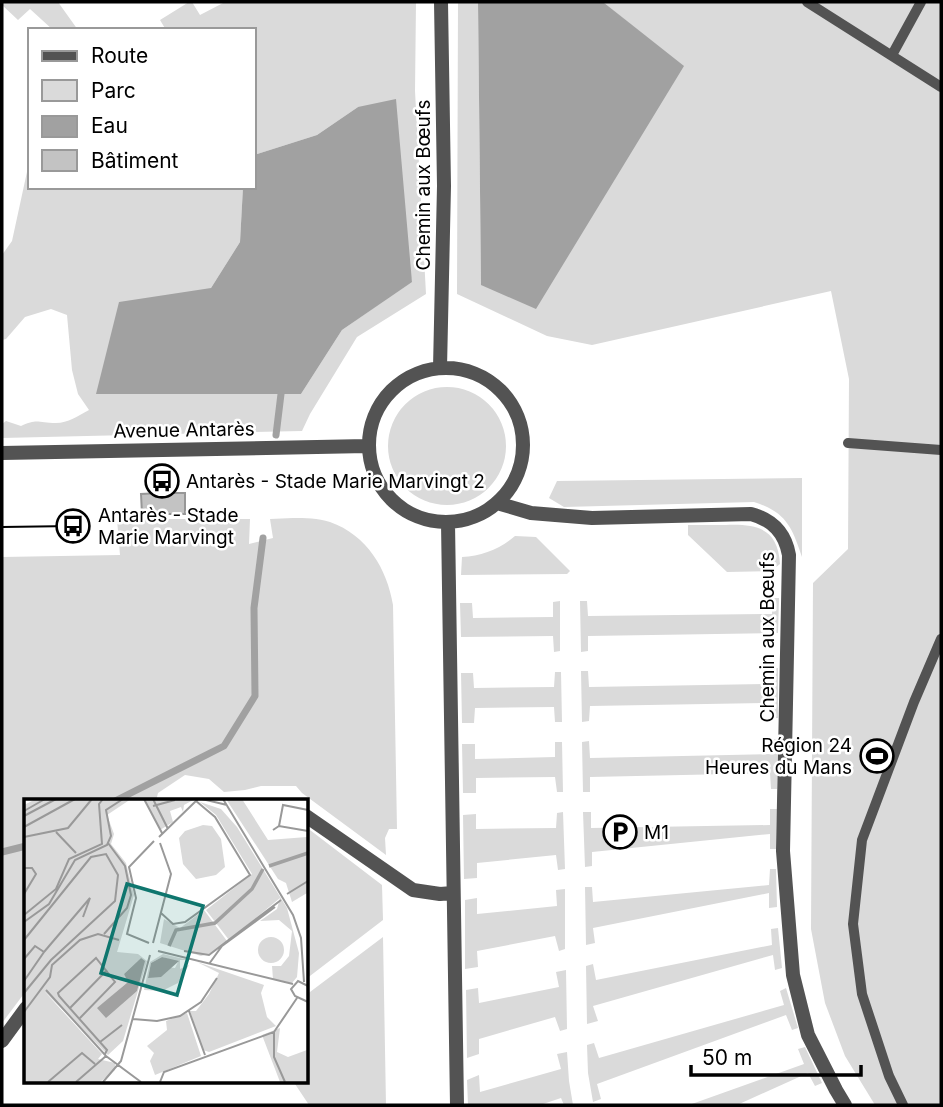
<svg xmlns="http://www.w3.org/2000/svg" width="943" height="1107" viewBox="0 0 943 1107" font-family="Inter,sans-serif">
<rect width="100%" height="100%" fill="#fff"/>
<!-- green -->
<path fill="#dadada" d="M2,2H58L78,30H53L30,9L18,20L2,5Z
M189,2H192L200,15L225,2H416L415,91L426,294L357,337L310,414L302,431L2,438V424L6,421L21,426C38,418 38,423 56,423C68,423 78,416 89,410L78,394L72,370L67,315L51,309L25,317L6,339L2,340V255L12,241L30,158V187H243L240,242L211,288L301,394L342,330L412,281L358,107L317,135L254,155V30H166L160,20Z
M458,2H478L481,285L683,67L603,2H941V1105H875L845,1056L825,1003L811,929L813,583L848,549L849,379L831,291L592,345L547,336L457,294Z
M388 446a59 59 0 1 1 118 0a59 59 0 1 1-118 0Z
M802,478V557C792,527 786,512 754,502L564,507L549,498L557,481Z
M293,518C305,518 318,518 330,522C367,535 387,569 393,605L397,829H389L385,838L386,855L302,793L296,786H261L245,790L224,792L209,779L185,775L158,793L156,801H26V991L2,1023V557L120,555L117,519H250L249,544L273,538L270,519Z
M688,525C700,525 713,525 726,525C757,524 778,528 780,564L771,571L727,572L688,535Z
M515,536L536,537L570,571L567,574L461,575L462,557C482,556 500,549 515,536Z
M772,598H779L778,633L588,636V651L581,652L580,601H587L588,616L772,614Z
M560,601V651L554,652L553,636L461,637L460,603H472L473,618L553,617V602Z
M772,668H778V718H771V703L590,706L589,721L582,722L581,671H588L589,687L771,684Z
M555,672H561L562,722H555L554,707L475,708L474,723H462L461,673H473L474,688L554,687Z
M771,739H778L777,789H771L770,773L590,777V792H583L582,742L589,741L590,758L771,754Z
M555,742H562L563,792H557L555,777L476,778V793H463L462,744H475V759L555,757Z
M770,809H777L776,849H770V834L592,852V866L585,867L583,812H591V828L770,825Z
M563,812L565,869L558,870L556,855L477,863V878L464,879L463,815L476,814V829L556,828L557,813Z
M306,827L382,885L383,920L306,979Z
M770,869H776L777,907L769,908V893L593,928L595,943L586,945L585,887H592L593,902L769,885Z
M565,889V949L559,951L555,936L477,951L478,967L465,969V900L477,898V914L557,906L556,890Z
M778,928L782,968L775,970L773,955L593,1006L598,1021L587,1024L586,966L593,964L596,980L772,945L771,929Z
M383,937L386,1105H309L293,1081H306V995Z
M566,970L567,1029L560,1031L555,1017L479,1039V1054L467,1058L466,990L478,988L479,1003L559,987L556,972Z
M786,988L798,1028L792,1030L786,1015L597,1084L601,1099L593,1102L588,1073L587,1045L594,1043L599,1058L784,1005L780,991Z
M805,1047L822,1083L815,1086L808,1073L737,1105H689L804,1064L798,1049Z
M567,1052L569,1081L573,1105H564L561,1098L540,1105H468L467,1080L479,1075L480,1092L561,1069L557,1054Z"/>
<!-- water -->
<path fill="#a1a1a1" d="M478,2H603L684,66L536,309L481,285Z
M396,99L412,282L342,330L301,394H96L119,302L211,288L240,242L243,187H254V155L317,135L358,107Z"/>
<g fill="none" stroke-linecap="round" stroke-linejoin="round">
<!-- stream -->
<path stroke="#a1a1a1" stroke-width="7" d="M276,435L281,394
M115,801L224,746L255,696L254,608L263,538
M2,852L26,846"/>
</g>
<!-- building -->
<path fill="#c3c3c3" stroke="#979797" stroke-width="2" d="M162,493H185V514H142L141,494Z"/>
<g fill="none" stroke-linecap="round" stroke-linejoin="round">
<!-- service -->
<path stroke="#535353" stroke-width="10" d="M807,2L941,87
M892,55L921,2
M848,443L941,450
M903,1105L889,1076L862,994L853,924L862,840L914,702L941,639"/>
<!-- minor -->
<path stroke="#535353" stroke-width="14" d="M369 445a77 77 0 1 1 154 0a77 77 0 1 1-154 0Z
M440,368L444,186L441,2
M2,453L367,446
M497,503L531,513L592,518L751,514C773,520 785,533 789,555L783,851L793,975L808,1035L836,1090L845,1105
M448,523L457,1105
M306,816L413,890L440,894L453,893
M2,1041L26,1008"/>
<!-- tram -->
<path stroke="#000" stroke-width="2" d="M2,527L73,526"/>
</g>
<!-- icons -->
<defs>
<symbol id="bus-ring" viewBox="-11 -11 22 22"><circle r="9.5" fill="#fff" stroke="#000" stroke-width="1.5"/><path d="M-5-6H5V4H4V6H2V4H-2V6H-4V4H-5ZM-3.5-4V0h7V-4ZM-3.5 1.2v1.5H-2V1.2ZM2 1.2v1.5H3.5V1.2Z" fill="#000"/></symbol>
<symbol id="stadium-ring" viewBox="-11 -11 22 22"><circle r="9.5" fill="#fff" stroke="#000" stroke-width="1.5"/><path d="M0-5a6.5 5 0 1 0 0 10a6.5 5 0 1 0 0-10ZM-3.5-1.8h7v3.6h-7Z" fill="#000"/></symbol>
<symbol id="parking-ring" viewBox="-11 -11 22 22"><circle r="9.5" fill="#fff" stroke="#000" stroke-width="1.5"/><path d="M-3.5-5.5H1a3.5 3.5 0 0 1 0 7H-1V5.5H-3.5ZM-1-3.4V-.6H.8a1.4 1.4 0 0 0 0-2.8Z" fill="#000"/></symbol>
</defs>
<g fill-rule="evenodd">
<use href="#bus-ring" x="143" y="462" width="38" height="38"/>
<use href="#bus-ring" x="54" y="507" width="38" height="38"/>
<use href="#stadium-ring" x="858" y="737" width="38" height="38"/>
<use href="#parking-ring" x="601" y="813" width="38" height="38"/>
</g>
<g text-anchor="middle" dominant-baseline="central" stroke-width="5" stroke-linejoin="round" paint-order="stroke">
<!-- street labels -->
<g font-size="19" fill="#000" stroke="#fff">
<text transform="translate(423 185) rotate(-90)">Chemin aux Bœufs</text>
<text transform="translate(184 430) rotate(-1)">Avenue Antarès</text>
<text transform="translate(767 637) rotate(-90)">Chemin aux Bœufs</text>
</g>
<!-- poi labels -->
<g font-size="19" fill="#000" stroke="#fff" text-anchor="start">
<text x="186" y="481">Antarès - Stade Marie Marvingt 2</text>
<text x="98" y="515">Antarès - Stade<tspan x="98" dy="22">Marie Marvingt</tspan></text>
<text x="852" y="745" text-anchor="end">Région 24<tspan x="852" dy="22">Heures du Mans</tspan></text>
<text x="644" y="832">M1</text>
</g>
</g>
<!-- overview -->
<g transform="translate(24 799)">
<rect width="284" height="284" fill="#fff"/>
<path d="M12,0H107L83,16L90,35L87,45L102,64L110,96L93,153L114,155L123,162L99,242L84,256L20,192L78,255L74,260L91,264V271L76,283H0V6ZM117,159L113,192L74,209L105,182L100,175ZM120,0H171L160,6L159,13L157,8L146,12L149,23L136,31ZM202,0H218L244,41L283,38V94L268,103L262,84L254,80ZM176,3L197,10L213,28L263,109L275,154L273,178L268,184L249,180L248,167H257L265,157L268,132L255,121L236,122L253,110L256,99L205,141L182,111L228,75L192,16ZM179,26L188,27L197,40L201,68L192,76L172,80L159,65L155,39L161,32ZM180,111L203,142L188,154L177,157L136,144L140,120L156,129ZM234 151a13 13 0 1 1 26 0a13 13 0 1 1-26 0ZM139,155L164,161H156V170L165,166L154,184L138,192L120,191L126,163ZM138,158L154,163L151,169L143,168L124,179L127,164ZM173,163L240,186L237,194L243,218L252,227L185,253L179,251L166,212H172L185,195L195,174ZM163,214L177,257L131,276L126,262L130,254L123,247L143,231L142,222ZM256,229L253,253L264,258L283,251V283H256L238,236Z" fill="#dadada" fill-rule="evenodd"/>
<path d="M138,158L155,162L137,178L124,179L127,164ZM117,159L121,162L113,192L82,219L73,209L104,183L100,175Z" fill="#a1a1a1"/>
<path fill="none" stroke="#a1a1a1" stroke-width="3.5" d="M245,67L284,54M145,147L152,131L191,124L228,90L239,70"/>
<path fill="none" stroke="#999" stroke-width="2" d="M120,0L138,34M129,0L144,30M178,0L203,6M199,0L269,116L277,139L280,183M129,7L151,1M0,12L21,0M0,17L32,0M255,27L259,6L284,11M0,28L51,0M249,31L255,27L284,32M32,33L52,54M0,38L44,29L68,0M135,38L174,0M0,69H8L12,75L0,95M263,95L284,82M137,114L149,125L161,123L226,76L191,18L172,2M0,116L32,90L45,60L78,45L75,5L79,0M0,123L25,105L51,61L83,46L87,37L82,11L99,0M80,135L103,109L107,96L101,67L84,44M0,141L67,58L82,55L94,76L91,102L27,161L0,194M125,144L103,135L112,99L105,68L130,42M129,144L147,75L136,44M134,152L269,185M160,152L185,156L257,101M20,153L66,99L59,118M0,160L11,147L20,153L0,182M185,165L198,147L251,108M284,187L274,182L267,190L271,197L284,203M22,191L82,257L117,283M46,209L83,171M165,212L181,256M0,213L26,178L28,166L56,141L74,135L95,141M56,219L91,183L72,159L34,194L35,197L83,251L81,255M109,220L133,222L156,217L177,203L193,179M250,233V258L261,283M76,243L98,226M24,283L58,254L71,265M52,283L82,257M79,283L97,262L126,156M136,283L140,273L250,233L273,199"/>
<path fill="#0f766e" fill-opacity="0.15" stroke="#0f766e" stroke-width="3.5" d="M103,85L179,107L153,196L77,174Z"/>
<rect width="284" height="284" fill="none" stroke="#000" stroke-width="3.5"/>
</g>
<!-- border -->
<rect width="943" height="1107" fill="none" stroke="#000000" stroke-width="7"/>
<!-- legend -->
<rect x="28" y="28" width="228" height="161" fill="#ffffff" stroke="#999999" stroke-width="2"/>
<rect x="42" y="51" width="35" height="10" fill="#535353" stroke="#999999" stroke-width="2"/>
<text x="91" y="63" font-size="21" fill="#000000">Route</text>
<rect x="42" y="80" width="35" height="21" fill="#dadada" stroke="#999999" stroke-width="2"/>
<text x="91" y="98" font-size="21" fill="#000000">Parc</text>
<rect x="42" y="116" width="35" height="21" fill="#a1a1a1" stroke="#999999" stroke-width="2"/>
<text x="91" y="133" font-size="21" fill="#000000">Eau</text>
<rect x="42" y="150" width="35" height="21" fill="#c3c3c3" stroke="#999999" stroke-width="2"/>
<text x="91" y="168" font-size="21" fill="#000000">Bâtiment</text>
<!-- scale -->
<path d="M691 1065v10h170v-10" fill="none" stroke="#000000" stroke-width="3.5"/>
<text x="702" y="1065" font-size="21" fill="#000000" stroke="#ffffff" stroke-width="5" paint-order="stroke">50 m</text>
</svg>
